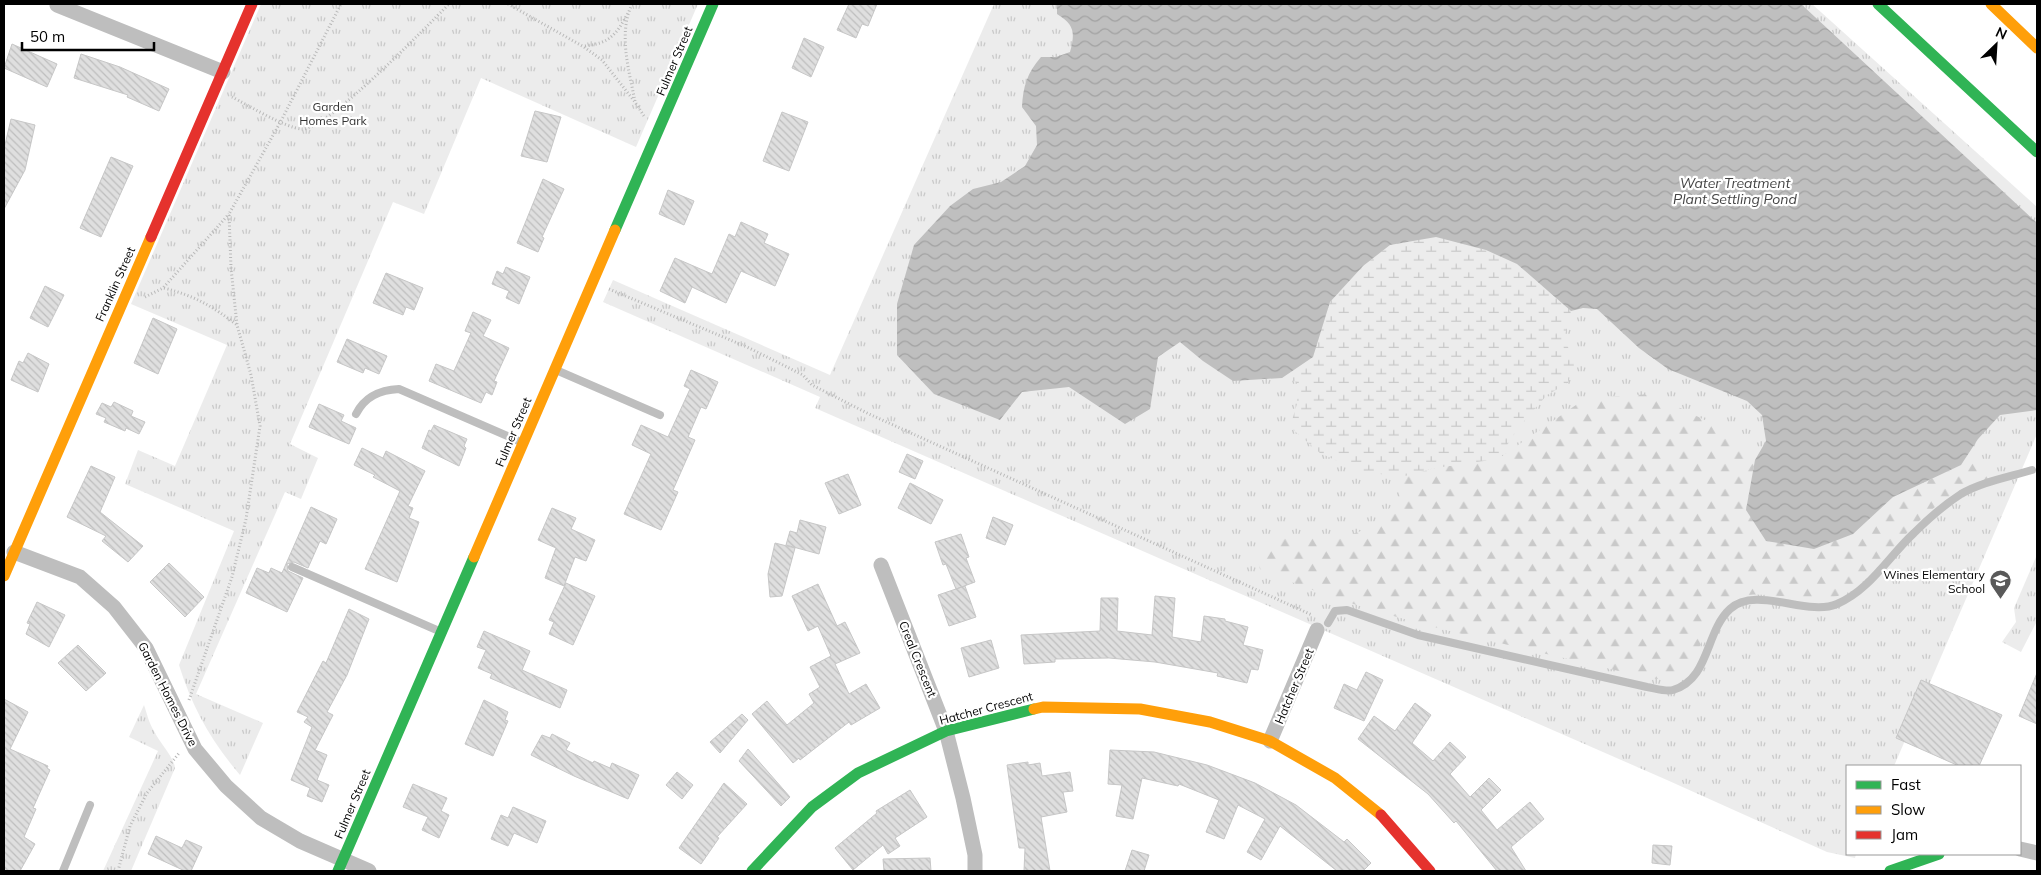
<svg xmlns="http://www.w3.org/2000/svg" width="2041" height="875" viewBox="0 0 2041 875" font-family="Mulish,sans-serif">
<defs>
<pattern id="grass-tufts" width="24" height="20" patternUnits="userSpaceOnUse" patternTransform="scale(1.25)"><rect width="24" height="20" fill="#ececec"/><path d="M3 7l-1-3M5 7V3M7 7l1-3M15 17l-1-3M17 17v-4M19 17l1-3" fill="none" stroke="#c9c9c9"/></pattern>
<pattern id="forest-firs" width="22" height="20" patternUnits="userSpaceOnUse" patternTransform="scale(1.25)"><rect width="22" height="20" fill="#ececec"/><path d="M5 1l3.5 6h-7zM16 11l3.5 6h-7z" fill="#c9c9c9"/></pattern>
<pattern id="wetland-marsh" width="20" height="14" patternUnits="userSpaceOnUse" patternTransform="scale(1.25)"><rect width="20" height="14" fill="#ececec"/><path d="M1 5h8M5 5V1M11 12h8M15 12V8" fill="none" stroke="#c9c9c9"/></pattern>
<pattern id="water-waves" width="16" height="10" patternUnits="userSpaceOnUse" patternTransform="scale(1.25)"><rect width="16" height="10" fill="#bfbfbf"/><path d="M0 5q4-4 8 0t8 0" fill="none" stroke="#a2a2a2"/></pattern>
<pattern id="building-back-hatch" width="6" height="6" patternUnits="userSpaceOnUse" patternTransform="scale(1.25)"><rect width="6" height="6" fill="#dfdfdf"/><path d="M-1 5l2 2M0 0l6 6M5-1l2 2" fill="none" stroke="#bebebe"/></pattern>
</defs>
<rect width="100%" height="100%" fill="#fff"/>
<!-- grass -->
<path fill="url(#grass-tufts)" d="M261,4H698L636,147L481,78L424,214L393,202L290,444L318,458L301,499L285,492L196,694L263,723L240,775C211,741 192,707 179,665L234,531L125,484L138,450L175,466L227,345L131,304Z
M994,4H1812L2037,207V434L1894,766H1847V854H1856L1855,858L1827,852L1667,780L815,408L820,397L603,302L613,280L830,375Z
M2036,557L2037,621L2021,652L2002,642L2016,622L2014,608Z
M144,705C147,714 149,723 154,731C159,742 174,757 175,768L131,871H103L158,751L129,737Z"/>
<!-- forest -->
<path fill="url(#forest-firs)" d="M1652,394L1739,437L1755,460L1746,510L1853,534L1893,497L1961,465L1987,459L1997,476C1987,480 1974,482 1965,487C1936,502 1912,527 1890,551C1877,565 1864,585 1846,593C1811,609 1759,585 1734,599C1701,617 1701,676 1665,679C1656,680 1644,676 1635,675C1509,643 1380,622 1260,569L1258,562L1261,549L1285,538L1312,535L1340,538L1370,528C1386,501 1401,516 1401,477L1435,468L1498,459L1586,398Z"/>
<!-- wetland -->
<path fill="url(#wetland-marsh)" d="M1436,237C1463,244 1494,249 1518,265C1537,277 1554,295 1571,311L1564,338L1575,363L1568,383L1547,395L1519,427L1498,459L1435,468L1401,477L1359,471L1320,453L1290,427L1297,404V382L1282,378L1313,357L1330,302L1363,266L1390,245Z"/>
<!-- water -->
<path fill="url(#water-waves)" d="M1057,4H1801L2037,223V410L2000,415L1978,439L1961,465L1893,497L1853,534L1814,549L1766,541L1746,510L1755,460L1766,441L1762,415L1747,401L1668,369L1639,348L1597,309L1583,308L1571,311L1517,264L1486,250L1436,237L1390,245L1363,266L1330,302L1313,357L1282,378L1233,381L1203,361L1180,342L1158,357L1150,409L1125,424L1069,387L1022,392L1000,420L934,394L897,355V304L914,245L950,206L973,189L1001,182L1025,166L1037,145L1036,126L1022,107C1023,87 1027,73 1041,57H1056L1070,52C1075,33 1075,25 1057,14Z"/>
<!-- building -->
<path fill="url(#building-back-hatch)" stroke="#c7c7c7" d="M849,4H877L868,26L862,24L856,38L837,30Z
M804,38L824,47L811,77L792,68Z
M12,44L57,64L47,87L4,68Z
M81,54L120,67L169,89L159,111L127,97L128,95L74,78Z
M535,111L561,117L547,162L521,156Z
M782,112L808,122L789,171L763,161Z
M11,119L35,125L25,170L4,209V149Z
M111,157L133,166L101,237L80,228Z
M543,179L564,189L542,237L544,238L538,252L517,243Z
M668,190L694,201L684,225L659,214Z
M741,222L768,234L764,243L789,254L775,286L741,271L726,303L692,287L685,303L660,291L675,258L712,274L729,234L735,237Z
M506,267L530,277L519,304L506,298L509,291L492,284L497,271L503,274Z
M386,273L423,288L414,310L406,307L403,315L373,303Z
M45,286L64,295L48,327L30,318Z
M473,312L491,320L483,336L509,348L494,381L497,382L492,395L486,392L481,403L429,381L436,364L454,371L471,333L465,331Z
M153,318L177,329L158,374L134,363Z
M347,339L387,356L379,374L365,368L363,373L337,362Z
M28,353L49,364L38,392L11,380L19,361L23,363Z
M691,370L718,382L706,409L701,407L688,437L695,440L673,490L678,492L661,530L624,514L651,454L632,445L641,425L668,437L690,389L684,386Z
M114,402L133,411L131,416L145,422L139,434L126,428L125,431L104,422L106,418L96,414L102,403L111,407Z
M319,404L344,415L341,421L356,428L349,444L309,427Z
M434,425L467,439L464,446L466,448L459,466L422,448L429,430L431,431Z
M362,448L383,458L386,451L425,471L408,506L413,508L409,518L419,522L397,582L365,569L400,491L373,477L375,475L354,465Z
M907,454L923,461L915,479L899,472Z
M91,466L115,477L100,512L143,546L128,562L102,541L106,536L67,517Z
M848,474L861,505L839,514L825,483Z
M910,483L943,500L931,524L898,508Z
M311,507L337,519L326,544L320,541L308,568L294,562L287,564L288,571L303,578L287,612L246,593L257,568L269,573L271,568L282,573Z
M552,508L576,518L571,529L595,540L586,561L575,557L564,586L545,578L556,548L538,540Z
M993,517L1013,525L1005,545L986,538Z
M800,520L826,527L819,554L786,545L790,531L797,533Z
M961,534L969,557L966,558L975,582L956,589L946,564L943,565L935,542Z
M775,543L795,548L782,596L770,597L768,574Z
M169,563L204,597L185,617L150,582Z
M566,583L595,596L573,645L549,634L554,622L549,620Z
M818,584L837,626L845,622L860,653L835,664L849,694L866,684L880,708L851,725L849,722L800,760L799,758L793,763L752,714L767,701L787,725L814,703L809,694L820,687L810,667L831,656L818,626L808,631L792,596Z
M965,586L976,617L949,626L938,595Z
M1155,596L1175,598L1172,637L1201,642L1204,616L1225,619V621L1248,627L1243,645L1263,650L1258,670L1251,669L1247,683L1217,676L1218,673L1155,662L1109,658L1055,659V662L1024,664L1021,635L1100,631L1101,598H1118L1117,631L1152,635Z
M37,602L65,615L49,647L26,634L30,624L27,623Z
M349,609L369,619L347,675L327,712L333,715L315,750L327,755L317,780L329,785L322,802L307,796L310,788L291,780L312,727L304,722L308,717L297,712L323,661L326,663Z
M484,631L530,651L522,670L567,690L560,708L490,678L492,674L478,668L486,650L477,647Z
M991,640L999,668L969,677L961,648Z
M78,645L106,673L86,691L58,663Z
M1366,672L1383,680L1364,721L1334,708L1344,684L1357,690Z
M2037,673V724L2019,716Z
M1921,680L2002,715L1979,766H1959L1896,738Z
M4,699L28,712L10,749L48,766L47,768L50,770L33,808L36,809L24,837L35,844L20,871H4Z
M484,700L508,712L505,720L508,721L493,756L465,744Z
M1415,703L1431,715L1412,743L1433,761L1450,742L1466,757L1450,774L1470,797L1489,778L1501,790L1481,810L1497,830L1530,802L1544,819L1511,847L1526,871H1497L1456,821L1454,823L1428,794L1358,739L1374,716L1395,731Z
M742,714L748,720L720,753L710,742Z
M552,734L570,743L566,750L593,763L594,761L610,768L612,763L639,775L628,799L574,776L531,755L542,735L550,738Z
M748,749L790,797L781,806L739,761Z
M1110,750L1154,752L1207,765L1255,783L1296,805L1344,842L1347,839L1371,863L1363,871H1337L1280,826L1261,860L1247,852L1265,819L1238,805L1224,839L1206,832L1219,800L1179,784L1178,786L1142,778L1133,819L1116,816L1122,785L1108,784Z
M1028,762V765L1040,763L1042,776L1070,772L1073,791L1063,792L1067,812L1041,817L1050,871H1024L1025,848H1019L1007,765Z
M677,772L693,785L682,799L666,785Z
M724,783L747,804L717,837L719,838L701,864L679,848Z
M413,784L447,798L441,811L449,815L439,838L422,830L428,817L403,807Z
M910,790L927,817L895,838L900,846L888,854L883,845L853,870L835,848L877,813L876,811Z
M513,807L546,821L537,843L514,833L508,846L491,839L501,815L508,818Z
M156,836L182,848L186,840L202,847L191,871H185L148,854Z
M1653,845L1672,846L1670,865L1652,863Z
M1132,850L1149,855L1144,871H1125Z
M930,858L931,871H884L883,859Z"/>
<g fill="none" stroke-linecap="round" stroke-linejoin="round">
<!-- path -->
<path stroke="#b9b9b9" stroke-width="3" stroke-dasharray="1 2.5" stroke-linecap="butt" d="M508,4L584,47L602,60L635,102L644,116
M632,4C618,33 629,71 635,101
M585,46C610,43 616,35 628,13
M232,97C248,105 285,128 302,129C327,130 427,26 449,4
M164,288C195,296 212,306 237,325
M609,289L747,347L803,375L812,385L869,414L1312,615
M145,297L163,288L229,214
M189,700L232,577L246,519L260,426L251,375L237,325L231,268L229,214L281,121L341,4
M118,871L130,826L147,793L180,752"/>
<!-- lane -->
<path stroke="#bebebe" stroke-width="8" d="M556,370L660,415
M356,414C365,396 380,390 399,389L521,442
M292,567L439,631
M1328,623L1335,611L1347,610L1418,635L1647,687C1654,688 1666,692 1673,690C1710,679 1705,632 1730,609C1756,585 1807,617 1837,604C1870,590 1889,556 1914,533C1928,519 1944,505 1961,494C1981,482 2009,477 2032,470
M63,871L90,805"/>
<!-- street -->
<path stroke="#bebebe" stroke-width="15" d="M57,5L223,72
M14,552L80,577L114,607L146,648L195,749L226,786L261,818L300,841L369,871
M881,565L946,731L963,798L975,855V871
M1270,741L1317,630
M2020,849L2037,853"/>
<!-- fast -->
<path stroke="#30b455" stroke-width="11" d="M1878,4L2037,152
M615,230L713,4
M338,871L474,557
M752,871L812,807L858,773L946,731L1034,709
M1890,871L1939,854"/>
<!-- slow -->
<path stroke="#ff9f0a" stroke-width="11" d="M1991,4L2037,48
M474,557L615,230
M4,576L151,237
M1034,709L1043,707L1140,709L1210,722L1270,741L1335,778L1381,815"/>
<!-- jam -->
<path stroke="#e5322d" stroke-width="11" d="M151,237L252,4
M1381,815L1430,871"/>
</g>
<!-- icons -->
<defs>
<symbol id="school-pin" viewBox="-11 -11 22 30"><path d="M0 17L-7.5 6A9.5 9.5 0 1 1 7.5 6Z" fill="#595959" stroke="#fff"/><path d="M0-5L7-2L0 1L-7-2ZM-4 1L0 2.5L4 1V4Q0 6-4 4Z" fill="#fff"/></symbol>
</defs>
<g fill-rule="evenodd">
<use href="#school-pin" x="1988" y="568" width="25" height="34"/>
</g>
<g text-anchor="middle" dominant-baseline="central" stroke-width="4.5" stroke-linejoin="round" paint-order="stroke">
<!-- street labels -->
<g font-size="12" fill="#000" stroke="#fff">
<text transform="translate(674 61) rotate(-67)">Fulmer Street</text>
<text transform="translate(115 284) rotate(-66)">Franklin Street</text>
<text transform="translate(513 432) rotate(-67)">Fulmer Street</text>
<text transform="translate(918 659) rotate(68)">Creal Crescent</text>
<text transform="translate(1294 686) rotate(-67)">Hatcher Street</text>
<text transform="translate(168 694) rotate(63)">Garden Homes Drive</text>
<text transform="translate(986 708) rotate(-15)">Hatcher Crescent</text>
<text transform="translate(352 804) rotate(-67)">Fulmer Street</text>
</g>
<!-- park labels -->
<g font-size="12" fill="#333" stroke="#fff">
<text x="333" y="106">Garden<tspan x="333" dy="14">Homes Park</tspan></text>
</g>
<!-- poi labels -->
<g font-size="12" fill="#000" stroke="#fff" text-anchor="end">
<text x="1985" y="574">Wines Elementary<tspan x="1985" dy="14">School</tspan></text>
</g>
<!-- water labels -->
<g font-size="14" font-style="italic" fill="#444" stroke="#fff">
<text x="1735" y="183">Water Treatment<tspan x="1735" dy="16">Plant Settling Pond</tspan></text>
</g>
</g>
<!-- border -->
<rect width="2041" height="875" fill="none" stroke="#000000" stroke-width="10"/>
<!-- legend -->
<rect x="1846" y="765" width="175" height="90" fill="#ffffff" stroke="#999999"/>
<rect x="1856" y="781" width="25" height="8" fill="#30b455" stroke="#999999"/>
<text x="1891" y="790" font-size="15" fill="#000000">Fast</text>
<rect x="1856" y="806" width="25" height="8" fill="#ff9f0a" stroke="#999999"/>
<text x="1891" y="815" font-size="15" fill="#000000">Slow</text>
<rect x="1856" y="831" width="25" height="8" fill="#e5322d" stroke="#999999"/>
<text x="1891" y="840" font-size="15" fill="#000000">Jam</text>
<!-- north arrow -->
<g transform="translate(1996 45) rotate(25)" stroke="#ffffff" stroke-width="4" paint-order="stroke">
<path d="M0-4L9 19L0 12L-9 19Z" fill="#000000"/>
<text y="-8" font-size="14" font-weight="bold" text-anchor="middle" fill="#000000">N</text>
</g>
<!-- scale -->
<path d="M22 42v8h132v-8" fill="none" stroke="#000000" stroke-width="2.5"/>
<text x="30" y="42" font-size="15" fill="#000000" stroke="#ffffff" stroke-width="4" paint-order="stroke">50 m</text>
</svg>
